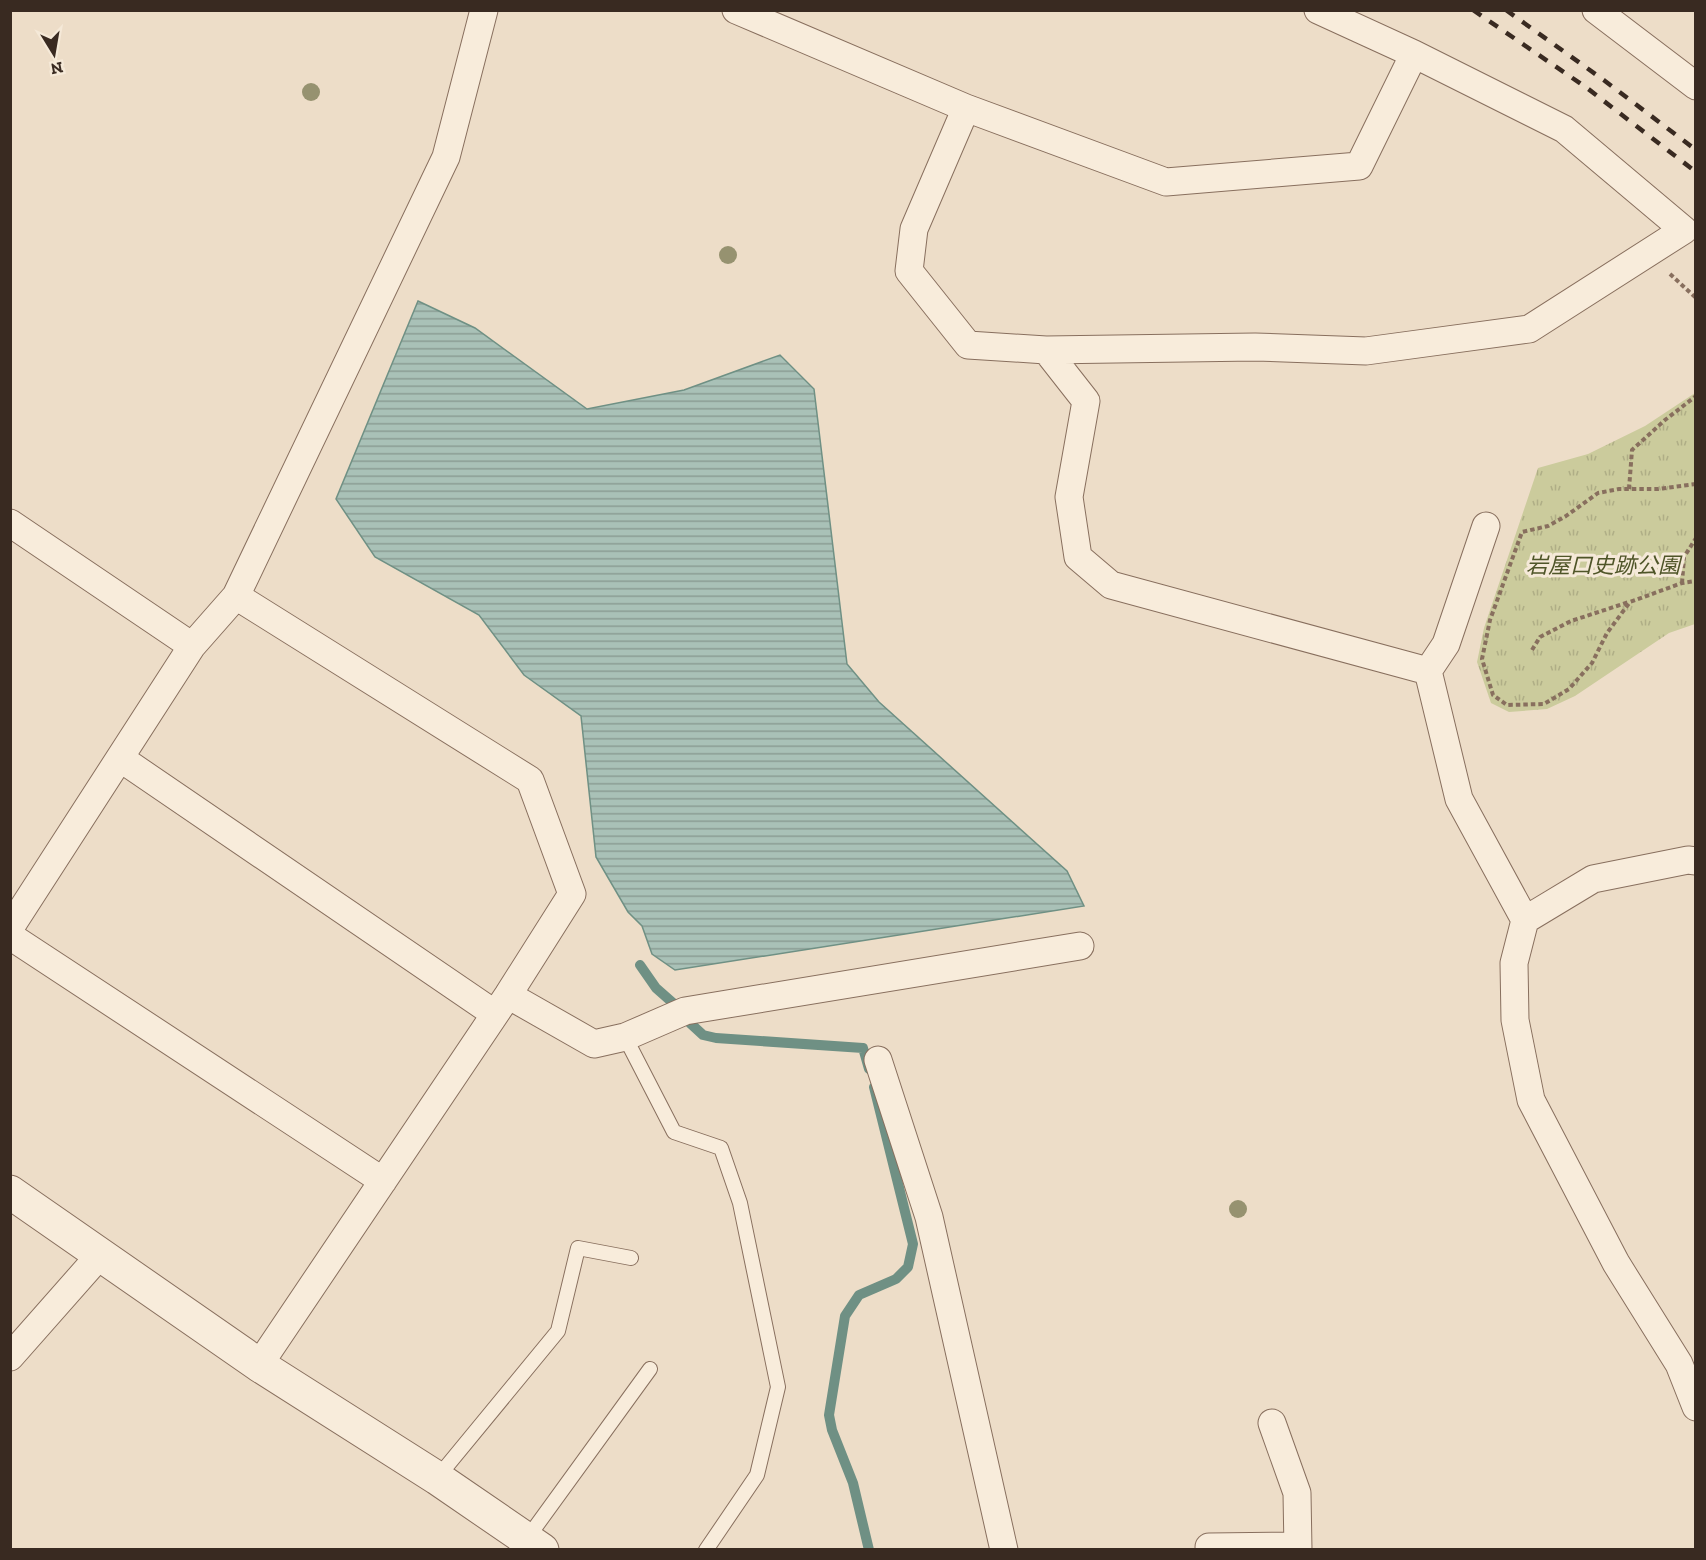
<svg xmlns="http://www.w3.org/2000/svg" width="1706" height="1560" viewBox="0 0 1706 1560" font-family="'Zilla Slab','Noto Sans JP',serif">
<defs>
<pattern id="grass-tufts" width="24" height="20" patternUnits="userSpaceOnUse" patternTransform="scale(1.5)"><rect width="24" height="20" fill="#cbcb9c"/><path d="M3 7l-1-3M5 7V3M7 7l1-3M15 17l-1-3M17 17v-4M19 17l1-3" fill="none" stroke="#afae86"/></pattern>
<pattern id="water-rules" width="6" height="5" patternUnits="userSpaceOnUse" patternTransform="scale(1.5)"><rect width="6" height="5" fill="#a9c1b7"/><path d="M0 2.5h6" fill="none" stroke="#8b9d94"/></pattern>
</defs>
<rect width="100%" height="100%" fill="#edddc8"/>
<!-- grass -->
<path fill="url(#grass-tufts)" d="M1695,393V624L1669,633L1575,696L1547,709L1509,712L1491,703L1477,662L1484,628L1538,468L1588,454L1645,426Z"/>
<!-- water -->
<path fill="url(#water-rules)" stroke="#6f9084" stroke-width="1.5" d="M418,301L475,328L587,409L684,390L780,355L814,389L847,664L879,702L1067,871L1084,906L675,970L652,954L642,926L628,912L596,857L581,716L524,675L479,615L375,557L336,499Z"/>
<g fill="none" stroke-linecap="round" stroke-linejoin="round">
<!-- stream -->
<path stroke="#6f9084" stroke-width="10" d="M640,965L656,988L673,1003L690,1023L703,1035L716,1038L863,1048L869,1069
M869,1550L853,1483L832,1430L829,1415L845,1316L859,1295L896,1279L908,1267L913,1244L874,1087"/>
<defs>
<path id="service" d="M625,1037L674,1132L721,1148L740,1203L778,1387L757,1475L706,1550
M437,1478L558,1331L578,1248L631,1258
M526,1540L650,1369"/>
<path id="minor" d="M736,10L966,108L1166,182L1359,166L1414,54
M1596,10L1696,86
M966,108L914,229L909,271L968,345L1046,350L1086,401L1069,497L1078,557L1111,585L1428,671L1459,799L1525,920
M1046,350L1255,347L1366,351L1529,329L1684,230L1564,129L1414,54L1318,10
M10,523L192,646
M236,596L530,780L572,894L508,995L259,1365
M1428,671L1446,644L1486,526
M120,758L495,1014
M1696,861L1688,860L1593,879L1525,920L1514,963L1515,1020L1531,1100L1616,1263L1679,1364L1696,1407
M10,928L192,646L236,596L446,157L484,10
M10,936L383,1181
M508,995L594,1044L625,1037L685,1011L1080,946
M878,1060L929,1217L1004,1550
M10,1357L100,1255
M1272,1423L1297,1493L1298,1550
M1209,1547L1298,1546"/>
<path id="tertiary" d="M10,1192L259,1365L437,1478L542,1550"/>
</defs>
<!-- service casing -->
<use href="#service" stroke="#886f5e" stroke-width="16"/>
<!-- minor casing -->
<use href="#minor" stroke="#886f5e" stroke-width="29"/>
<!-- tertiary casing -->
<use href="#tertiary" stroke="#886f5e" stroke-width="35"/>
<!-- path -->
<path stroke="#886f5e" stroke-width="4" stroke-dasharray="4.5 3" stroke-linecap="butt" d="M1670,274L1696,298
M1696,484L1658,489H1619L1598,493L1566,516L1548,526L1522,532L1490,620L1482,659L1493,695L1507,705L1544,704L1569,689L1592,663L1607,633L1630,602L1682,583L1696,581
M1629,489L1632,450L1665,420L1696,396
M1682,583L1684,557L1696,538
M1532,650L1540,637L1571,621L1629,602"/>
<!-- service -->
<use href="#service" stroke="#f8ecdb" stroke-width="14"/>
<!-- minor -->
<use href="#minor" stroke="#f8ecdb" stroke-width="27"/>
<!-- tertiary -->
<use href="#tertiary" stroke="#f8ecdb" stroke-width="33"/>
<!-- rail -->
<path stroke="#392a21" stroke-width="4.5" stroke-dasharray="10 10" stroke-linecap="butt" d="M1473,10L1587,88L1696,172
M1506,10L1605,81L1696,150"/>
</g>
<!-- trees -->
<g fill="#969270">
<circle cx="311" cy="92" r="9"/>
<circle cx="728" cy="255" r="9"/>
<circle cx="1238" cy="1209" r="9"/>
</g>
<g text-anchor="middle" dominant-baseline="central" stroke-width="6" stroke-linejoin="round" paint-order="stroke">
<!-- park labels -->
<g font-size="22" font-style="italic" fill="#4f5528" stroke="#f5e9d8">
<text x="1603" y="565">岩屋口史跡公園</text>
</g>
</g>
<!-- border -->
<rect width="1706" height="1560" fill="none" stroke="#392a21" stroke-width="24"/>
<!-- north arrow -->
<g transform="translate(54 54) rotate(169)" stroke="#f5e9d8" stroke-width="4.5" paint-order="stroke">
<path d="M0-4.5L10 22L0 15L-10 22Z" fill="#392a21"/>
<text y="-9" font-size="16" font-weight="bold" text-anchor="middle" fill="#392a21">N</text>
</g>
</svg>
